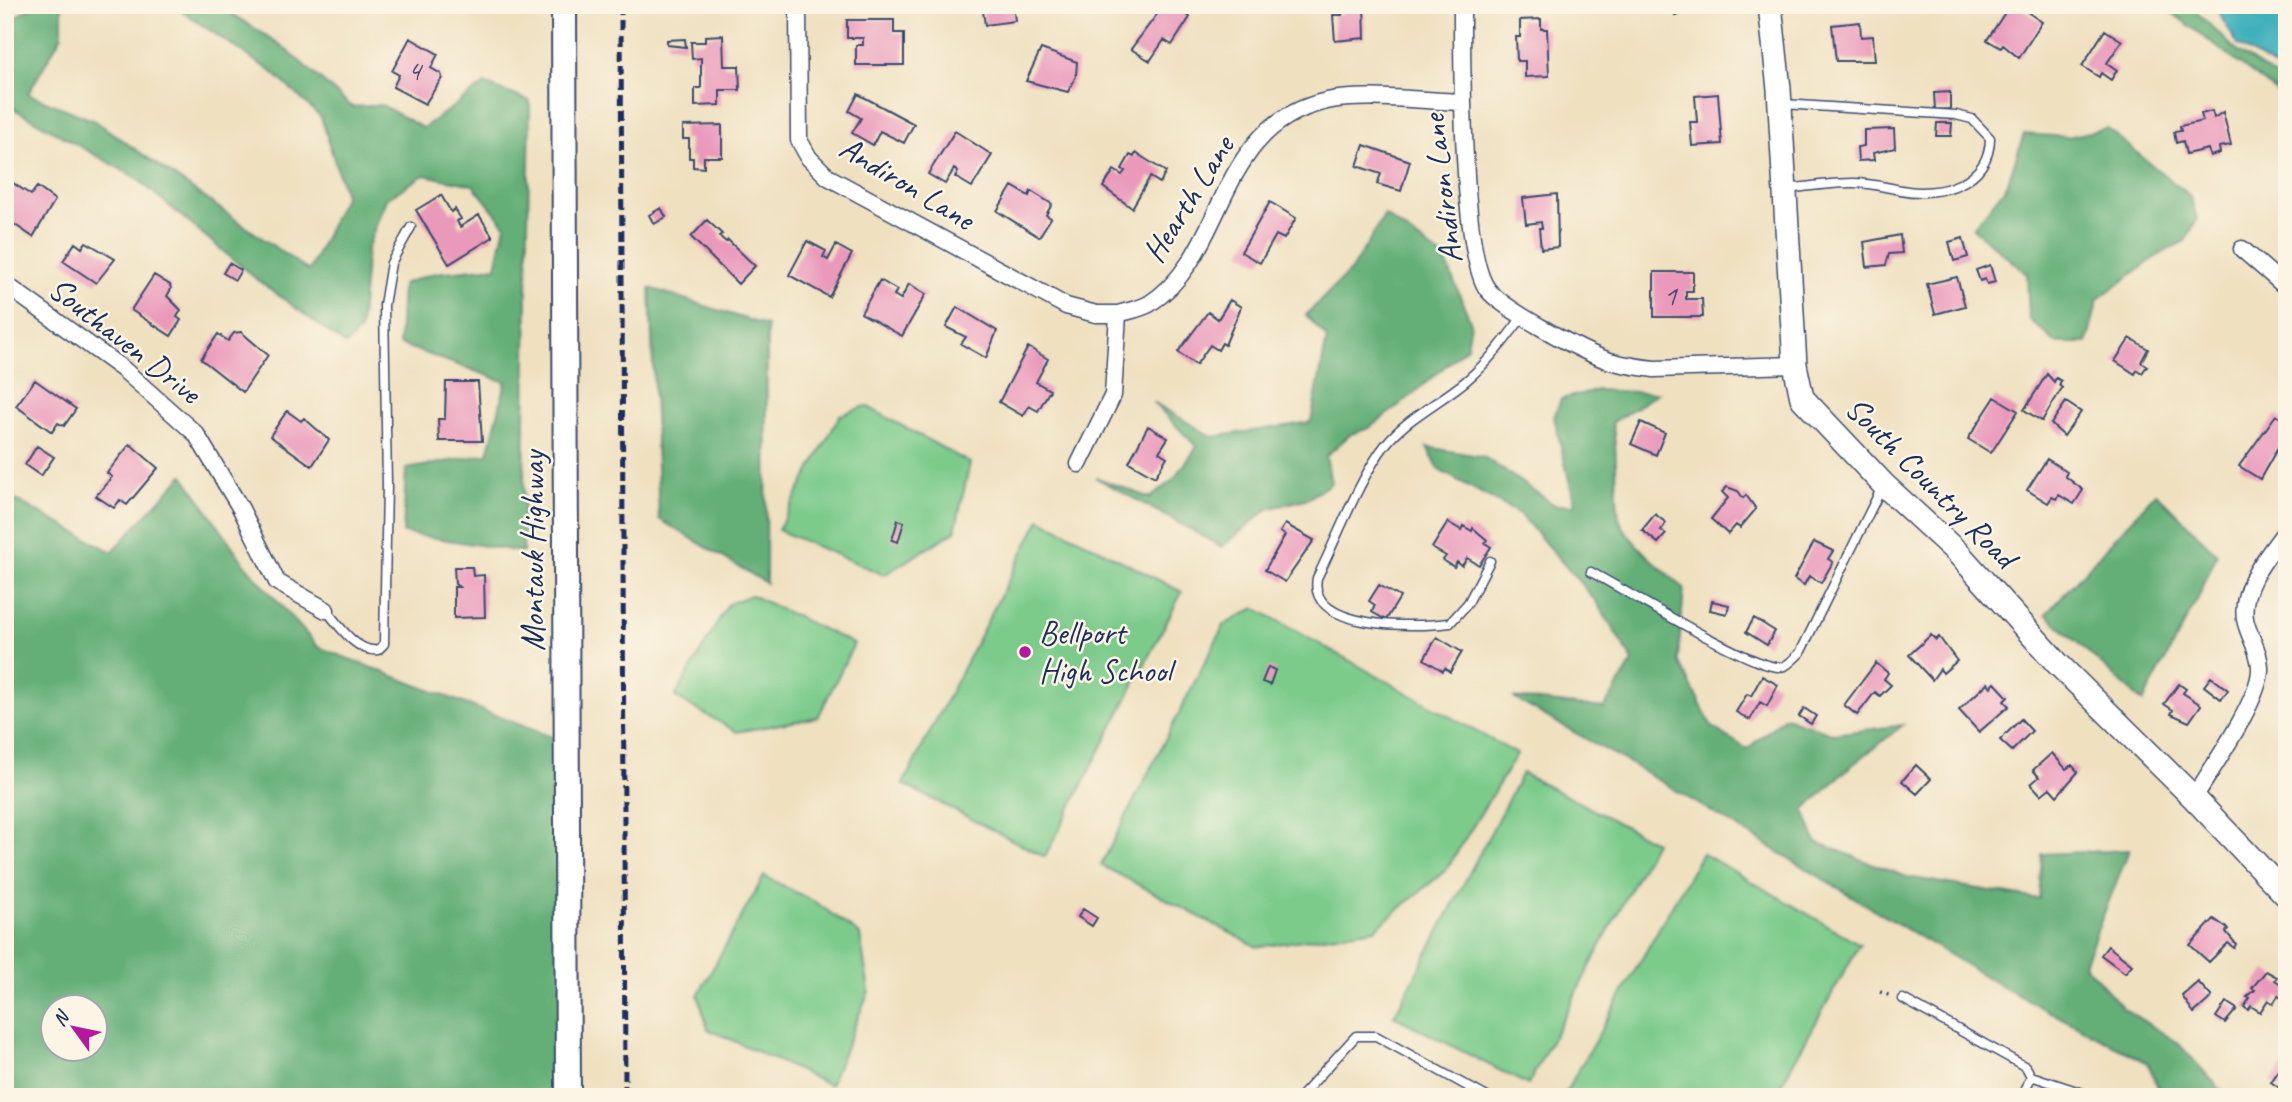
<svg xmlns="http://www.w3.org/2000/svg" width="2292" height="1102" viewBox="0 0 2292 1102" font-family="Caveat,sans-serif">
<rect width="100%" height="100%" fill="#fcf5e5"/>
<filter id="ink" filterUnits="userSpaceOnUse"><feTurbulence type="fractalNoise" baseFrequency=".0143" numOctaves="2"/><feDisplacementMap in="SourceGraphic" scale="14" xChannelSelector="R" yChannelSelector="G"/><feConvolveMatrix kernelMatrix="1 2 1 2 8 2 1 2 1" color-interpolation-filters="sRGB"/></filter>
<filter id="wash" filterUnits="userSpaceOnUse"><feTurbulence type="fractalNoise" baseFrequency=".00686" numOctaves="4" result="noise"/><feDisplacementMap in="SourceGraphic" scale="28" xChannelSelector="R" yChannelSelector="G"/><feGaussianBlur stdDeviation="1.57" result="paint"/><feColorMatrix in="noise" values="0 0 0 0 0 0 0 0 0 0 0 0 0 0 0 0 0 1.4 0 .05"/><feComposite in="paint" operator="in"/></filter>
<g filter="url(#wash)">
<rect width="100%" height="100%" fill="#efe0c0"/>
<!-- green -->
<path fill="#7bcb8b" stroke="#4b7d74" stroke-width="2" d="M866,406L970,463L955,531L884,575L778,530L840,415Z
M1040,519L1182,592L1045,857L903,784Z
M751,595L854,644L818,717L737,732L675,697L728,604Z
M1255,608L1517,754L1446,870L1375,929L1257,947L1101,865L1224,625Z
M1522,773L1655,842L1528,1085L1394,1016Z
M1702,853L1860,944L1774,1097H1563Z
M764,876L817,903L860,935L869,991L830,1085L708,1029L698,995Z"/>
<!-- forest -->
<path fill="#64af77" stroke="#406f6a" stroke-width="2" fill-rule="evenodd" d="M34,5H62V35L28,94L95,121L309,271L345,195L321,117L272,72L172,5H218L281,45L352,107L382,105L423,128L485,84L530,101L523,552L403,533L406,469L488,454L506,382L399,344L402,284L435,273L496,267L505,225L473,185L424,175L386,199L367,249L360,330L346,345L255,278L136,178L9,106L5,98V24Z
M2162,5H2189L2238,52L2287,84V100Z
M2107,128L2191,197L2197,220L2185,241L2160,254L2098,299L2087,343H2056L2029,319L2027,274L1973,228L2007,185L2024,134L2068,137Z
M1385,215L1445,259L1471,323L1467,347L1411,396L1369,428L1351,434L1326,456L1331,483L1309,498L1268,509L1222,547L1095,477L1150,498L1173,480L1197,447L1153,402L1213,437L1311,422L1327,338L1306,315L1351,270Z
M650,288L767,326L766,583L659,519Z
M1597,390L1658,393L1612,423C1619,449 1614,505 1620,521C1633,547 1662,569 1684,588L1678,660L1712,727L1747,749L1785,717L1834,734L1903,725L1851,766L1804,810L1816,842L1907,877L2039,899L2042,854L2129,850L2084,964L2123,1008L2177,1042L2219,1088L2233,1097H2162L2148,1063L2006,989L1652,776L1513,698L1604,708L1633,661L1595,600L1520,514L1439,470L1427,447L1484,457L1555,505H1575L1554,417L1561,399Z
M183,475L246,566L318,647L567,743L568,1097H5V494L112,552ZM52,1007H94V1050H52Z
M2156,493L2217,554L2199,596L2143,702L2046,614Z"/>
<!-- water -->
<path fill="#40b0bb" stroke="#2e708c" stroke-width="2" d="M2214,5H2287V75L2238,45Z"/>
<g id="blocks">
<!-- building -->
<path fill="#ea99bb" d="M982,5H1013L1015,21L985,25Z
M1164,5H1186L1185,14L1190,17L1172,45L1164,40L1150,61L1131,49Z
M1342,5H1364L1365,38L1335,41L1333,15H1342Z
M1657,5H1712V10L1675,15V11L1658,12Z
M2010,5H2017L2042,22L2019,58L2003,45L2001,48L1987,40Z
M1541,19V29H1547L1549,76L1525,77V61H1517L1516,37H1520V20Z
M847,20H894V33H904V65H856V45H863V38H847Z
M1860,22L1861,37L1873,36L1875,61H1836L1832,25Z
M2105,30L2122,41L2107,63L2117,70L2111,80L2101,73L2099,77L2082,66Z
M723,35L724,66H739L740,90H720V105L695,106V88H701V58L692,59L691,42H705V36Z
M410,38L438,54L431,68L441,74L442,78L425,104L393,87L399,75L392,71Z
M685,39L686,47L667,45V40Z
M1041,49L1077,62L1076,76L1068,92L1026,81Z
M1950,92V109L1935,110L1934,93Z
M858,94L914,124L904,143L880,131L873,145L852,133L861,118L849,111Z
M1718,94L1722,144L1692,146L1690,122H1697L1695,96Z
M2212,111L2214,118L2223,112L2231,145L2219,147L2220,153L2210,156L2208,149L2186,154L2183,141L2176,143L2174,132L2181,131L2180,126L2203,121L2201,114Z
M1937,123H1952L1951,136H1936Z
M722,125V157H704V168L693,167V158H689V139H683V126Z
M1894,129L1895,148L1873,153L1874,160L1858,161L1857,147L1864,146V130Z
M955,131L992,155L972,187L955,177L958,172L954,169L945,184L928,174Z
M1364,145L1410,161L1401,191L1377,184L1381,174L1357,166Z
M1136,153L1166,172L1160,183L1150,177L1132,208L1103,187L1114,170L1122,175L1125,171L1122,169L1130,155L1134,157Z
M10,181L31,195L37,187L55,200L33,237L5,218V187Z
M1012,186L1029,196L1031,191L1052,204L1046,215L1051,218L1039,237L997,211Z
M1557,194L1558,247L1541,249L1539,228H1542L1541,222L1526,224L1523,198Z
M441,195L451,212L455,209L461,219L457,221L460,227L479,215L493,237L449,264L416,210Z
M1270,202L1296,218L1284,239L1276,235L1260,263L1241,252Z
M661,208L666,217L654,224L649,215Z
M707,220L722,234L719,236L726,242L728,240L755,266L738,284L691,237Z
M1900,235L1902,253L1889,254L1886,265L1867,267L1864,242Z
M1963,238L1968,257L1954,261L1949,242Z
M807,241L826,251L823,257L828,260L836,245L852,254L829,297L789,275Z
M86,242L115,259L96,283L63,261L75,243L82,248Z
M229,263L241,270L235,280L223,273Z
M1990,265L1995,282L1987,284L1985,279L1980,281L1976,270Z
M1654,272H1693V291H1686V299H1702L1703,317H1654Z
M154,275L170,285L171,289L167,296L181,310L177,317L181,320L171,336L131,310Z
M1957,277L1965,306L1935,314L1927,284Z
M880,280L897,290L894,295L901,299L909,284L926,294L902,336L861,313Z
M1230,300L1241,307L1225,345L1222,343L1218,350L1210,345L1196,365L1178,352L1208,312L1218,319Z
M957,307L997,331L986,358L961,344L966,337L946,327Z
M241,332L268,355L243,392L201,359L218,334L228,341L234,333Z
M2130,338L2148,349L2141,362L2147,366L2142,373L2137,370L2135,374L2115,361Z
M1028,347L1048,359L1036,382L1050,390L1038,411L1029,406L1023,416L999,402Z
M2047,374L2054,382L2056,378L2061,381L2059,385L2062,388L2042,421L2024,410Z
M35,380L76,409L64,426L58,423L52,432L16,406Z
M446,382H478L482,441H439L438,419H445Z
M1995,397L2018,411L1991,453L1968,439Z
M2066,402L2081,412L2064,436L2051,424Z
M287,411L301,421L304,418L329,440L312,466L270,436Z
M2276,415L2287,422V439L2284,444L2281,442L2260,479L2239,466Z
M1641,422L1665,433L1656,455L1631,444Z
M1148,426L1168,438L1159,452L1167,457L1155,477L1129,462Z
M130,444L158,468L127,505L120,500L114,508L96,496L112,477L107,473Z
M37,446L54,457L41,476L25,465Z
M2047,459L2067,472L2065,476L2083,490L2074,504L2059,495L2056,499L2052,497L2048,503L2027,490Z
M1727,487L1738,491L1743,498L1746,495L1756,509L1740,528L1736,525L1728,534L1711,519L1728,498L1722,492Z
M1655,514L1666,523L1661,530L1666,534L1658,543L1642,530Z
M898,520L904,522L898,542L892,540Z
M1448,522L1461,530L1463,526L1472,531L1473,528L1487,540L1485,543L1491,547L1479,565L1467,558L1462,566L1457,562L1454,567L1443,560L1446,556L1432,548Z
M1285,524L1314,540L1285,582L1265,570L1285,535L1280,532Z
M1814,542L1833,551L1828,559L1833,562L1821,583L1809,576L1804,585L1794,579Z
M454,567H472L473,576L484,575L485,617L454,618V587H459L455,584Z
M1379,585L1400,597L1386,620L1372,612L1375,605L1369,601Z
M1712,601L1729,605L1727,614L1710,610Z
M1754,618L1775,631L1767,645L1746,632Z
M1931,635L1936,640L1939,637L1957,661L1943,673L1940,669L1932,680L1909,655Z
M1437,637L1462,652L1450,672L1445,668L1443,671L1424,659Z
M1876,663L1888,673L1884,679L1891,685L1880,696L1875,692L1857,715L1844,705Z
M1268,667L1275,670L1270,685L1262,682Z
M1762,676L1778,685L1767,706L1760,702L1750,720L1736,712L1747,694L1751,696Z
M2211,677L2228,690L2221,699L2204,686Z
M1988,683L1991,687L1995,683L2008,697L2004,701L2009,706L1979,732L1959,710Z
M2179,684L2186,689L2183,693L2201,705L2189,722L2171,714L2173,710L2164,704Z
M1804,708L1816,716L1811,724L1799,716Z
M2021,719L2032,731L2012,751L2000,740Z
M2052,753L2066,769L2072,765L2078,772L2057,796L2050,788L2041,795L2031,784L2039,777L2033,770Z
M1916,765L1931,779L1917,794L1902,781Z
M1083,909L1097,918L1092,926L1078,917Z
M2214,919L2228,929L2226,932L2236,944L2234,948L2228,943L2209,962L2190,945Z
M2108,946L2132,965L2125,973L2101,955Z
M2266,971L2277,977L2275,980L2287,988V996L2284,1000L2278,996L2273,1004L2268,1000L2260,1012L2251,1006L2248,1010L2244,1007L2250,998L2247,997L2255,990L2252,988Z
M2198,982L2212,997L2194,1013L2182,996Z
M2226,1002L2237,1009L2225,1023L2216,1017Z
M2282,1066L2287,1070V1084L2282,1090L2271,1082Z"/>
</g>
</g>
<g filter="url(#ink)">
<use href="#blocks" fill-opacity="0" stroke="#3b4a6d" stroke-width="2"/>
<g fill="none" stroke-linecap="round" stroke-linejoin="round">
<defs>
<path id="lane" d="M1783,104L1956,115L1972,119L1990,138C1990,183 1939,198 1901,190C1884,187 1871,183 1853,183C1832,183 1810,186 1788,189
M1490,561L1468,603L1450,623C1417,627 1307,631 1317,578C1336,540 1361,475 1386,444C1408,417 1441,402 1467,380C1489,361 1506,339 1523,316
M1591,572C1623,589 1750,667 1778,667C1788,667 1793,659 1800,653L1883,485
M326,610C338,624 356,653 378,650L384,644L387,485L384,305L391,263L411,227
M1903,999L2026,1067L2031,1076L2023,1097
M2031,1076L2095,1097
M1300,1097L1356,1036H1376L1487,1097"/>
<path id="street" d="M798,5L799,140L809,158L828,177L1066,306L1096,314H1118
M1462,5C1462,55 1461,257 1488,290C1503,309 1583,352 1607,360C1622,365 1638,367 1654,369L1795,365
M2242,249L2287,288
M5,284L124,370L196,434L241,509L277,582L326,610
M1079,464L1113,395L1118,314C1128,311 1140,309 1149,304C1229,253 1213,126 1327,101C1362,93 1424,101 1461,102
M2194,798C2211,769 2259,701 2260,670C2261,652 2248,636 2245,619C2240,585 2269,555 2287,529"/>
<path id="secondary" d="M1770,5L1779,89L1795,365L1802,398L1883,484L1958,553L2058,664L2194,798L2287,896"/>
<path id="primary" d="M564,5L568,1097"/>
</defs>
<!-- lane casing -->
<use href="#lane" stroke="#3b4a6d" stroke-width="11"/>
<!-- street casing -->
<use href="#street" stroke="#3b4a6d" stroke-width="19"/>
<!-- secondary casing -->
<use href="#secondary" stroke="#3b4a6d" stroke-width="26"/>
<!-- primary casing -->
<use href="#primary" stroke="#3b4a6d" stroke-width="28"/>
<!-- path -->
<path stroke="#3b4a6d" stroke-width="3.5" stroke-dasharray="2 5" stroke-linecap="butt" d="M1880,992L1891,996"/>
<!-- lane -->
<use href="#lane" stroke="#fff" stroke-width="8"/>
<!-- street -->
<use href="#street" stroke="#fff" stroke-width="16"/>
<!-- secondary -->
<use href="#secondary" stroke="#fff" stroke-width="23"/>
<!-- primary -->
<use href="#primary" stroke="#fff" stroke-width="24"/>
<!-- rail -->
<path stroke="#1b2f5e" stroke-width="5" stroke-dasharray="10 5" stroke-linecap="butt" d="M621,5L625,1097"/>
</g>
</g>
<!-- markers -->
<circle fill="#b5179e" stroke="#fcf5e5" stroke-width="2.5" cx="1025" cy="652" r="7"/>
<g text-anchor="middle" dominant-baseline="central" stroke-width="5" stroke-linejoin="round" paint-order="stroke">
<!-- number labels -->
<g font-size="30" fill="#4f4a75">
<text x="414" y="70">4</text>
<text x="1670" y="295">1</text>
</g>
<!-- street labels -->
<g font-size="33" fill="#1b2f5e" stroke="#fcf5e5">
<text transform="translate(907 183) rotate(31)">Andiron Lane</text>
<text transform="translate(1442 189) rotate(-97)">Andiron Lane</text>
<text transform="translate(1188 199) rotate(-58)">Hearth Lane</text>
<text transform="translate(125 340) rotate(38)">Southaven Drive</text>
<text transform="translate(1931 482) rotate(45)">South Country Road</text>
<text transform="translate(533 551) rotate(-90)">Montauk Highway</text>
</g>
<!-- poi labels -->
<g font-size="33" fill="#1b2f5e" stroke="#fcf5e5" text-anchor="start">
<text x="1039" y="633">Bellport<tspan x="1039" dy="38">High School</tspan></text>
</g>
</g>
<!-- margin -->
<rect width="2292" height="1102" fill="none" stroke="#fcf5e5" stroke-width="28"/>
<!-- north arrow -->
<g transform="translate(74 1028) rotate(303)"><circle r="33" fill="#fcf5e5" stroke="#a2a6af" stroke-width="2"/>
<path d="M0-5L12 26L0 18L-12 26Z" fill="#b5179e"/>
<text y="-10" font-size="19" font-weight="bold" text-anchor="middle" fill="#1b2f5e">N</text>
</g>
</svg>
